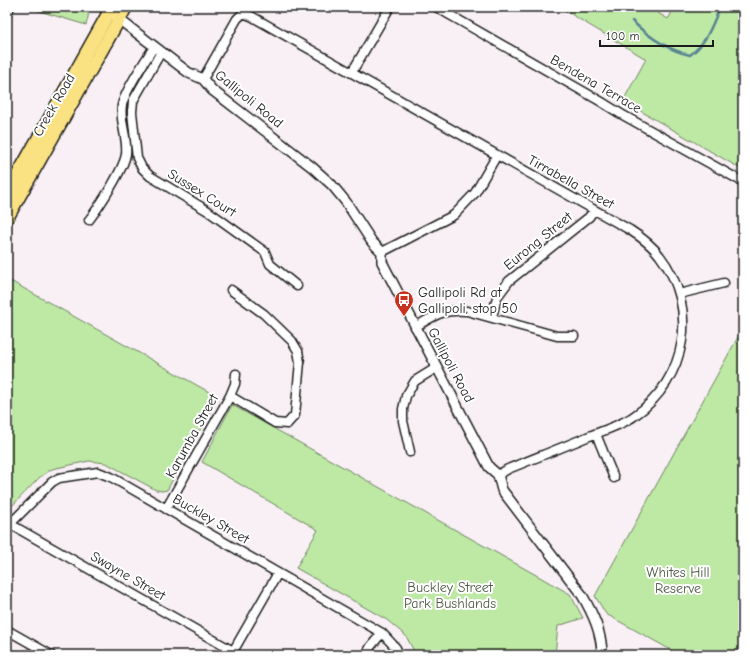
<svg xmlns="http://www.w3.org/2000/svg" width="750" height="662" viewBox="0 0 750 662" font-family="'Comic Neue',sans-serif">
<rect width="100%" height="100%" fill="#f9f0f6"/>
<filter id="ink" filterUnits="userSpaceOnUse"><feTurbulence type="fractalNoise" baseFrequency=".025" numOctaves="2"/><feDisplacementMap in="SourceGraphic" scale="8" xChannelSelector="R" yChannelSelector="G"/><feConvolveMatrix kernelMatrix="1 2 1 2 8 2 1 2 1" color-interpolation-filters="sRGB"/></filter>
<g filter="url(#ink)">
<!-- green -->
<path fill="#bee9a5" stroke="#6d8260" d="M26,7H84C91,12 88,17 86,25Z
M559,7H648L668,19L675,7H743V170L623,101L646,59Z
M7,279L218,397L167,490L162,491L156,490L106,463L89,461L52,469L40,477L10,508L7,506Z
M743,328V655H680L606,614L595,596Z
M232,405L570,594L583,618L558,626L555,655H416L406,636L387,620L296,568L318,530L202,462Z"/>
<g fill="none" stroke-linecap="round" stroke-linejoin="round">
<!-- stream -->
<path stroke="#578391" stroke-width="2.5" d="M632,21C649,37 667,50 690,55C707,43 712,25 720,7"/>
<defs>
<path id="minor" d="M436,7L600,101L621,114L743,182
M7,13L10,7
M161,52L133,101L132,112L137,158L142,168L150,176L208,211L265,252L270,264L297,286
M352,72L390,7
M203,79L237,19L243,13L251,16L630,230C641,237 652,245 660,256C699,307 688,379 634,416C622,425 602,431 587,437C561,448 535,458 508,469L498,475
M89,220C99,207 124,169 126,154C128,138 119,121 122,105C125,90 145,61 154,47
M382,252L454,215L475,193L497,155
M679,294L724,283
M492,317L497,297L509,281L589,217L594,210
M415,327C436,315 442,309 467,311L557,336H574
M230,396L275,423L287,424L295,415L300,362L298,351L292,341L264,314L231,290
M596,434L614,478
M410,452L403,421V409L406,396L415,381L436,368
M166,509L230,396L235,384L236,374
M10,524L233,651
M7,527L52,482L59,478L98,472L111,477L382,633L396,648L399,655
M7,630L51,655
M231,655L278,573
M366,655L371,646L382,633"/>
<path id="tertiary" d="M103,7L189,73L203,79L212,90L312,167L332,185L346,202L372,242L382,252V262L489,467L498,475L502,490L582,595C593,614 602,633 602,655"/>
<path id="primary" d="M7,194L112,7
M7,218L126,7"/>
</defs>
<!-- minor casing -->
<use href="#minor" stroke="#1c1c1c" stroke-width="11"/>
<!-- tertiary casing -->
<use href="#tertiary" stroke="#1c1c1c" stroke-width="12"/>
<!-- primary casing -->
<use href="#primary" stroke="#1c1c1c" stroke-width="15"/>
<!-- minor -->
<use href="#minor" stroke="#fff" stroke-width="8"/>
<!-- tertiary -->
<use href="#tertiary" stroke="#fff" stroke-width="9"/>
<!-- primary -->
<use href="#primary" stroke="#fae181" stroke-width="12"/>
</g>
</g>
<!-- icons -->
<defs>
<symbol id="bus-pin" viewBox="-11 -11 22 30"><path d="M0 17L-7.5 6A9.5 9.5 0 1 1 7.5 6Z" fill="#c8321e" stroke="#fff"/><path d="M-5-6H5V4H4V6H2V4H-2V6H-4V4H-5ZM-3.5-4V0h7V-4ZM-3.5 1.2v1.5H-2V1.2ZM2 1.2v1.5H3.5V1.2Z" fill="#fff"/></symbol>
</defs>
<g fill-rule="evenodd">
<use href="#bus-pin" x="393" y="289" width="22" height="30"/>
</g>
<g text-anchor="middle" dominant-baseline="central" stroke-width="4" stroke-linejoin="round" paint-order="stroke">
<!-- street labels -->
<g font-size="14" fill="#1c1c1c" stroke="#fff">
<text transform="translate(596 84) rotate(30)">Bendena Terrace</text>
<text transform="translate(249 99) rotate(39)">Gallipoli Road</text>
<text transform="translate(54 105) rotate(-60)">Creek Road</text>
<text transform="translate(571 182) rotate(29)">Tirrabella Street</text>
<text transform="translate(202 193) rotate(32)">Sussex Court</text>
<text transform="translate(538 241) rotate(-39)">Eurong Street</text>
<text transform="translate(451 365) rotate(62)">Gallipoli Road</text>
<text transform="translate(192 436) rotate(-61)">Karumba Street</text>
<text transform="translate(211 519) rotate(30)">Buckley Street</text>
<text transform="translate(128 576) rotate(30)">Swayne Street</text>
</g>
<!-- poi labels -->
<g font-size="14" fill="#1c1c1c" stroke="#fff" text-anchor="start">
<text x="418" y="292">Gallipoli Rd at<tspan x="418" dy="16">Gallipoli, stop 50</tspan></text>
</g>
<!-- park labels -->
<g font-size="14" fill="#4d5a45" stroke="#fff">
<text x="678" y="572">Whites Hill<tspan x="678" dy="16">Reserve</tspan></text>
<text x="450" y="587">Buckley Street<tspan x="450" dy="16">Park Bushlands</tspan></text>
</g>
</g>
<!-- margin -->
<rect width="750" height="662" fill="none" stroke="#fff" stroke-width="24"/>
<rect x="12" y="12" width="726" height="638" fill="none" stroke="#1c1c1c" stroke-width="1.5" filter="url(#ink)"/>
<!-- scale -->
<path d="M600 40v6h113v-6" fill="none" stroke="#1c1c1c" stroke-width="2"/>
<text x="606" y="40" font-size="12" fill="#1c1c1c" stroke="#ffffff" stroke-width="3" paint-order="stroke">100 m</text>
</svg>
